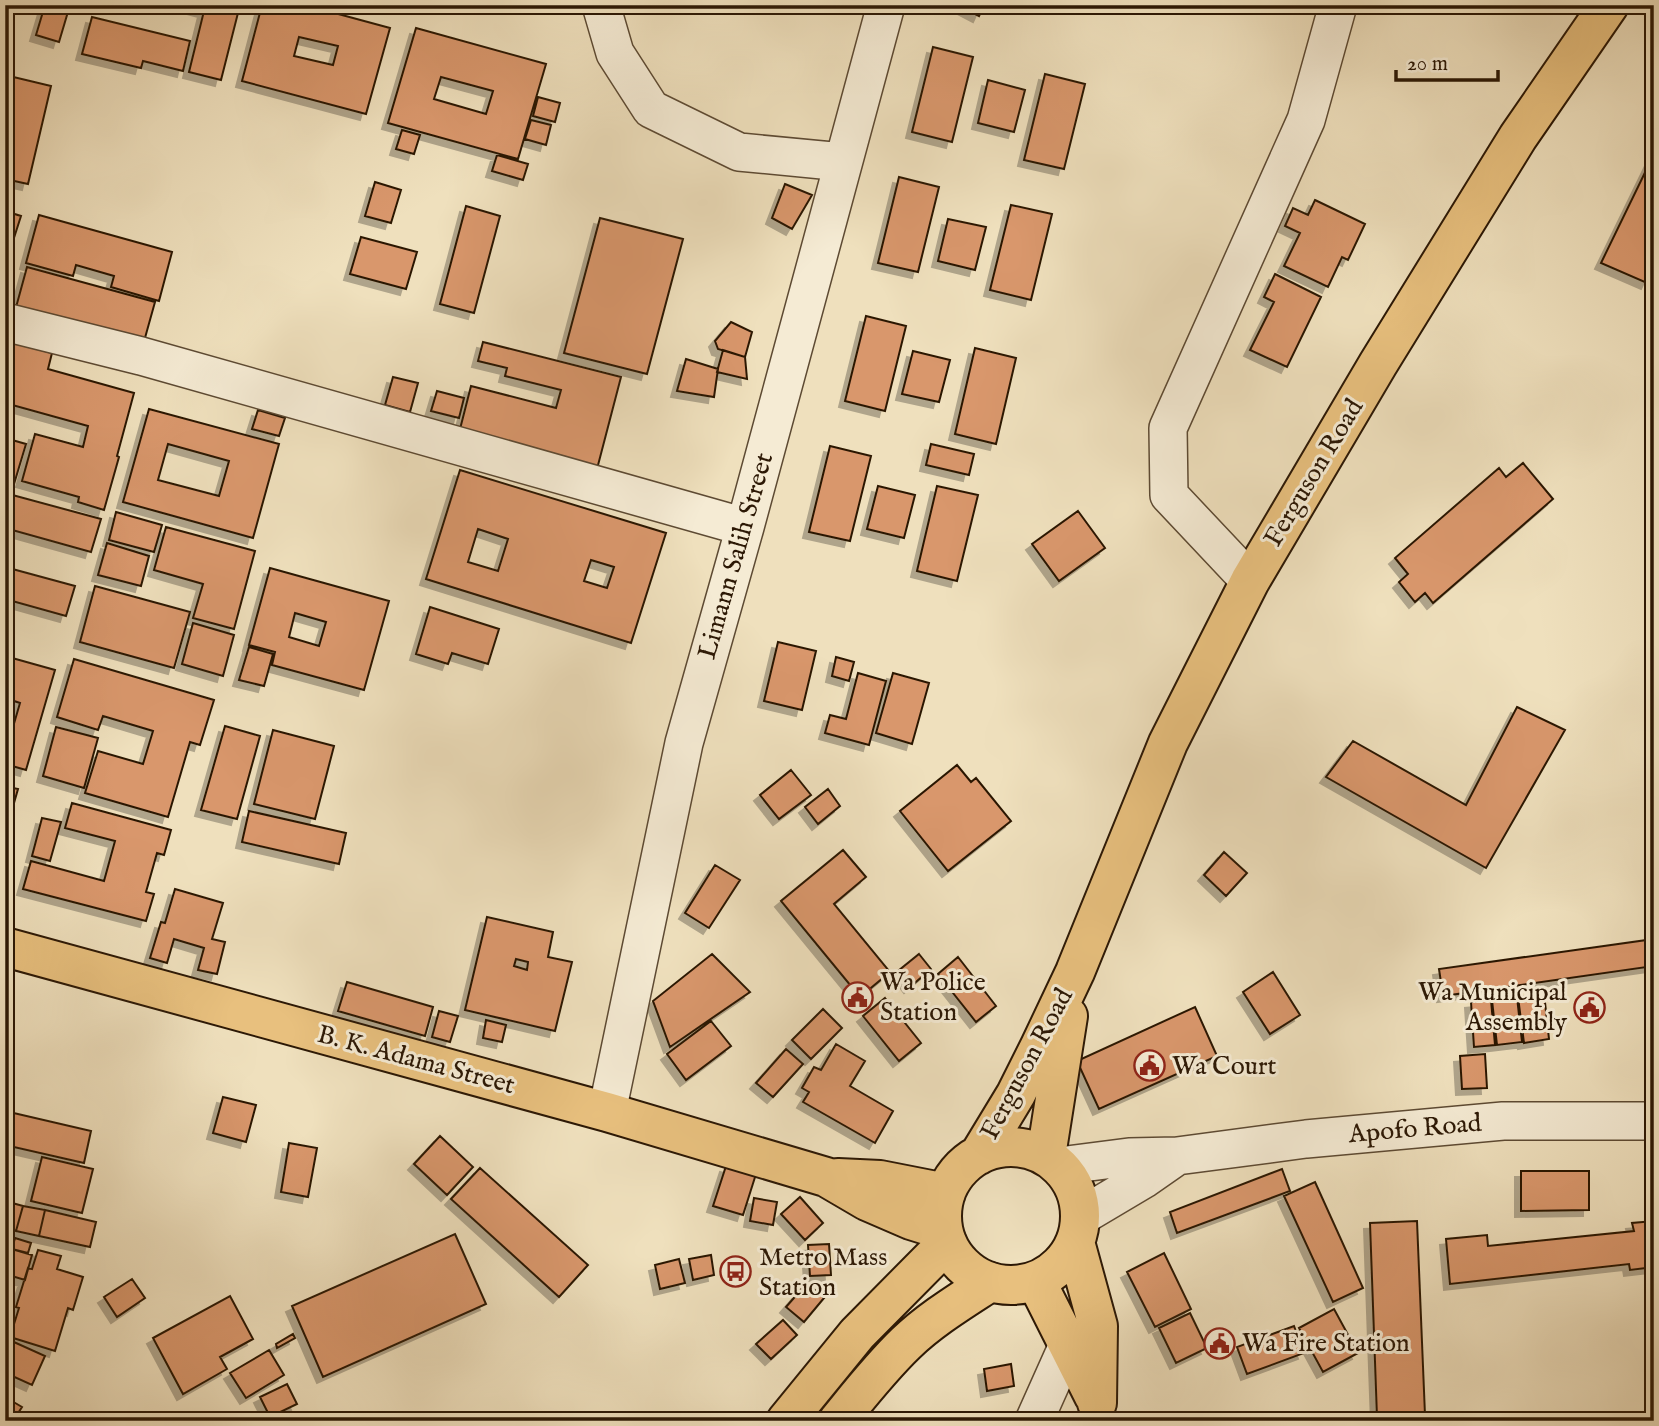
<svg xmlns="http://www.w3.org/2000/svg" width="1659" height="1426" viewBox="0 0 1659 1426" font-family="'IM FELL English',serif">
<defs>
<filter id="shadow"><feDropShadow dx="-6" dy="6" stdDeviation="0" flood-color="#0004"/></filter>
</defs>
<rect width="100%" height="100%" fill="#efe0bd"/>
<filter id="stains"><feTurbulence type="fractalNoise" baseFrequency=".00286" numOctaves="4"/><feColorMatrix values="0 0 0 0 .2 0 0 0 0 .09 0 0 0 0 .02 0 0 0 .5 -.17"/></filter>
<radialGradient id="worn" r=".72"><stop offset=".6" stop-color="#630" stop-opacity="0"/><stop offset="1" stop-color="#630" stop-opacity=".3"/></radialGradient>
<!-- building -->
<path fill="#d9976c" stroke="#2c1805" stroke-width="2" fill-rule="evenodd" filter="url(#shadow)" d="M45,5H70L59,42L36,35Z
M182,5H240L221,80L189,72L204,11Z
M262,5H305L390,28L366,114L242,81ZM299,37L338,46L333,65L294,56Z
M958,5H984L979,16Z
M92,17L190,41L183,71L143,61L141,68L82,54Z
M416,28L546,64L518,159L388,123ZM441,77L493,91L486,114L434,99Z
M933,47L973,57L952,142L912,132Z
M1045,74L1085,84L1064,169L1024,160Z
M5,75L51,86L28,184L5,179V132L9,115L5,114Z
M988,80L1025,90L1014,132L978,123Z
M538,97L560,103L555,122L533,116Z
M531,120L551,125L546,145L525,139Z
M402,130L420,135L414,154L396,149Z
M1654,154V268L1647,283L1601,263Z
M497,155L528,164L523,180L492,171Z
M899,177L939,187L918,272L878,263Z
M375,182L401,190L391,223L365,216Z
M785,184L812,195L792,229L772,218Z
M1315,200L1365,224L1348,260L1342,257L1328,287L1284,266L1300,233L1285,226L1293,208L1308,215Z
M1011,205L1052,214L1031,300L990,290Z
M466,206L500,216L474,313L440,304Z
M5,211L21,216L5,266Z
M39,215L172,252L159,301L111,287L114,276L76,265L73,276L26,263Z
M600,218L683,239L647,374L564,353Z
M948,219L986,227L975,270L938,261Z
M361,237L417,252L406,289L350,274Z
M27,267L155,302L143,345L15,311Z
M1275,274L1321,297L1287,367L1250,350L1274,302L1264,297Z
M866,316L906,326L885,411L845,401Z
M731,322L752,332L745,357L718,349L715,341Z
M5,340L52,353L48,369L134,393L117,456L119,457L104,510L78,502L79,497L22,481L35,434L83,447L88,426L5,403Z
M483,342L621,377L597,469L459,433L471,386L556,408L561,390L505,376L507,368L478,361Z
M975,348L1016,358L996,444L955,434Z
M723,350L745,357L747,379L717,372Z
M913,351L950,360L939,402L902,394Z
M686,359L718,369L714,397L677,391Z
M393,377L418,383L410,412L385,405Z
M437,391L464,398L459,418L431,411Z
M149,409L279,444L253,538L123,502ZM168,444L229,461L219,496L158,480Z
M258,410L285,418L279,436L252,429Z
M5,438L26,444L14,484L5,482Z
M931,444L974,454L969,475L926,465Z
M830,446L871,456L850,541L809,532Z
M1523,463L1553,499L1433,603L1425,593L1415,602L1399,582L1408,574L1395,558L1499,468L1506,477Z
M460,470L666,533L631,643L426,579ZM478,529L508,539L498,571L468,562ZM591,560L614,567L607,588L584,581Z
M878,486L915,495L904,538L867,529Z
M937,486L978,495L957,581L917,571Z
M5,493L101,519L91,552L5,528Z
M1078,511L1105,548L1059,581L1032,544Z
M116,512L162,525L154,552L109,540Z
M166,527L255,551L234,629L193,618L203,584L154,570Z
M107,543L149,556L141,586L98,575Z
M5,567L75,586L66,616L5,599Z
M270,568L389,601L364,690L272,665L275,652L249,645ZM295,613L326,622L319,646L289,637Z
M95,586L190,612L174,668L80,642Z
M430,607L499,629L488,664L452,653L448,664L416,654Z
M193,623L234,635L223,676L182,664Z
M778,642L816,651L802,710L764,701Z
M249,647L273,654L264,686L239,680Z
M5,656L55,670L26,770L5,764V725L13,727L20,703L5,698Z
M836,657L854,662L849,681L832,676Z
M74,659L214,700L200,745L190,742L168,817L85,793L98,751L143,764L153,731L103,716L98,730L57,717Z
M858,673L886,681L869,745L825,733L830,715L846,719Z
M893,673L929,683L912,744L876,733Z
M1517,707L1565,730L1486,868L1326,777L1353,741L1466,805Z
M225,726L260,736L237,819L201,810Z
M56,727L98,738L84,788L43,776Z
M273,730L334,746L315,819L254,804Z
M957,765L971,782L976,778L1011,821L948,871L900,811Z
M791,770L811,795L779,819L760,795Z
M5,779L10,781L8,787L18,789L6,831Z
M828,789L840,806L818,824L805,807Z
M72,803L171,830L164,855L157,853L146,892L154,894L146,921L23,889L31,861L104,881L115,841L65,828Z
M249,811L346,833L339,864L242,842Z
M42,818L61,822L50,861L32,856Z
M843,850L866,877L834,904L890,972L860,997L781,901Z
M1224,852L1247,873L1226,896L1204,875Z
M715,865L740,880L709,928L685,913Z
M175,889L223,903L212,939L225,942L217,974L198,970L204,948L174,939L167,963L150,958L161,922L165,923Z
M487,917L553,932L548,957L572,962L555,1031L465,1010ZM516,959L528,962L527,970L514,966Z
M1654,939V966L1443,996L1439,969Z
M712,954L750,992L670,1047L653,1001Z
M919,954L931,969L910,987L898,971Z
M958,957L996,1006L976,1022L938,974Z
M1273,972L1300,1015L1270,1034L1243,992Z
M347,982L433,1007L425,1036L338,1011Z
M1544,993L1549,1039L1524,1043L1518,997Z
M1517,997L1522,1042L1497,1045L1492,1000Z
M885,998L921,1043L899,1061L863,1016Z
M1491,1000L1495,1045L1474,1047L1471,1002Z
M1195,1007L1217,1056L1099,1109L1077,1061Z
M823,1009L842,1028L811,1059L792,1040Z
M439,1011L458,1016L450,1042L432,1037Z
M486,1020L506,1025L502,1042L483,1038Z
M711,1021L731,1046L686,1080L667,1054Z
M836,1044L865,1061L850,1086L893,1111L875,1143L803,1102L809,1092L802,1088L814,1067L821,1070Z
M786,1049L803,1064L773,1097L756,1083Z
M1485,1054L1487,1088L1462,1089L1460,1056Z
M223,1097L256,1105L246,1142L213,1133Z
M5,1111L91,1131L84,1163L5,1145Z
M440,1136L473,1167L447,1195L414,1164Z
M289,1143L317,1148L308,1197L281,1192Z
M42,1157L93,1169L82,1213L31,1201Z
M726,1166L756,1174L743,1215L713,1206Z
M480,1168L588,1265L559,1297L451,1199Z
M1282,1169L1290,1191L1177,1233L1170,1212Z
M1521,1171H1589V1210L1521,1211Z
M1315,1182L1363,1288L1333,1302L1284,1196Z
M800,1197L823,1223L805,1240L781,1214Z
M754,1198L777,1202L773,1225L750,1221Z
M5,1201L23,1206L16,1231L5,1228Z
M23,1206L45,1210L39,1236L16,1231Z
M45,1210L96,1222L90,1247L39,1236Z
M1417,1221L1425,1415L1377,1417L1370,1223Z
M1654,1221V1267L1630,1270L1629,1264L1450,1284L1446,1239L1487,1235L1488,1246L1634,1231L1632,1223Z
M455,1234L486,1304L323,1377L292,1306Z
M15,1238L31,1243L28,1253L12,1249Z
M829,1244L831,1275L810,1276L808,1245Z
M5,1247L32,1255L25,1280L5,1274Z
M38,1250L61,1256L57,1269L83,1277L73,1310L68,1308L55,1351L10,1337L19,1308L16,1307L28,1268L32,1269Z
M1164,1253L1191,1309L1155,1327L1127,1272Z
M711,1255L714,1275L693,1280L689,1259Z
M679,1259L685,1283L660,1289L655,1265Z
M132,1279L145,1298L117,1317L104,1297Z
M807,1283L824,1298L804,1322L786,1307Z
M230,1296L253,1339L220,1357L227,1369L183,1394L153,1338Z
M1334,1309L1358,1353L1323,1372L1299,1328Z
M1190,1313L1207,1348L1176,1363L1159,1328Z
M783,1320L797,1335L771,1359L756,1344Z
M1294,1326L1304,1353L1247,1374L1237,1347Z
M293,1334L295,1338L277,1348L276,1344Z
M5,1338L45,1356L32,1385L10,1375L12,1371L5,1369Z
M269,1350L284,1375L246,1398L230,1373Z
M1011,1364L1014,1386L987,1391L984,1369Z
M287,1384L297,1404L270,1417L260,1397Z
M5,1397L22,1407L13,1421H5Z"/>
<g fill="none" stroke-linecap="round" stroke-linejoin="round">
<defs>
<path id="minor" d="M601,5L615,53L651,109L739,152L843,162
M5,322L141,356L745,527
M1250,581L1169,495L1168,428L1306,120L1338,5
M607,1112L684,743L745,527L886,5
M1059,1166L1129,1157L1177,1156L1306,1139L1503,1121H1654
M1080,1217L1144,1179L1177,1156
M1034,1421L1068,1345"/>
<path id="major" d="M786,1421L857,1334L947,1243
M838,1421C860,1394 881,1367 906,1343C931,1319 961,1301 990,1282"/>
<path id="highway" d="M5,947L607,1112L826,1177L867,1201L911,1220L943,1230
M942 1216a69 69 0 1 1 138 0a69 69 0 1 1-138 0Z
M979,1155L1016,1094L1040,1046L1075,972L1168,743L1250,581L1378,364L1518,137L1609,5
M1046,1156L1068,1016
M838,1178L880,1180L946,1193
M1075,1242L1098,1326L1097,1403
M1036,1281L1094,1396"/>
</defs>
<!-- minor casing -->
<use href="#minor" stroke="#5d4a33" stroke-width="40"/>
<!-- major casing -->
<use href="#major" stroke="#2c1805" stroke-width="42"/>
<!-- highway casing -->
<use href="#highway" stroke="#2c1805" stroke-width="42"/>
<!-- minor -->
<use href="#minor" stroke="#f5ebd4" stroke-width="37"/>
<!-- major -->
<use href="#major" stroke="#e8c07e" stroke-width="38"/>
<!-- highway -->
<use href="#highway" stroke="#e8c07e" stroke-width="38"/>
</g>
<!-- icons -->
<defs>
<symbol id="civic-ring" viewBox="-11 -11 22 22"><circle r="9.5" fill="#f5ebd4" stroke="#8f2418" stroke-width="1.5"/><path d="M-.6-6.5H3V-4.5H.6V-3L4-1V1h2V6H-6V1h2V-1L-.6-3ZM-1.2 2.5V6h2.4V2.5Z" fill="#8f2418"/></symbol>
<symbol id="bus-ring" viewBox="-11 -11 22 22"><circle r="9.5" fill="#f5ebd4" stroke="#8f2418" stroke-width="1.5"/><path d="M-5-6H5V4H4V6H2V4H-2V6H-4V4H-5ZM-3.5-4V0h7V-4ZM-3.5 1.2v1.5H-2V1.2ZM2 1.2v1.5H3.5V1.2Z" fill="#8f2418"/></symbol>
</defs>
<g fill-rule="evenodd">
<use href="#civic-ring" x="840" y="980" width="35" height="35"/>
<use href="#civic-ring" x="1572" y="990" width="35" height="35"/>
<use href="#civic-ring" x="1132" y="1048" width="35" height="35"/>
<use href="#bus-ring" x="718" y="1254" width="35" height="35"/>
<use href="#civic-ring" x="1202" y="1326" width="35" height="35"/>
</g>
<g text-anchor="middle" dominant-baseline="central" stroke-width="6" stroke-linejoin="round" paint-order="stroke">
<!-- street labels -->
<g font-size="26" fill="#2c1805" stroke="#f5ebd4">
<text transform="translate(1314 473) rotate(-59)">Ferguson Road</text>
<text transform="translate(736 556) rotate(-74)">Limann Salih Street</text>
<text transform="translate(416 1060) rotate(15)">B. K. Adama Street</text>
<text transform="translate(1027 1064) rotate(-62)">Ferguson Road</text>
<text transform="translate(1415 1129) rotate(-5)">Apofo Road</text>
</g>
<!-- poi labels -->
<g font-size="26" fill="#2c1805" stroke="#f5ebd4" text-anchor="start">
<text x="880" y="982">Wa Police<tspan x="880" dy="30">Station</tspan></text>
<text x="1567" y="992" text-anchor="end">Wa Municipal<tspan x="1567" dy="30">Assembly</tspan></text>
<text x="1172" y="1066">Wa Court</text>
<text x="759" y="1257">Metro Mass<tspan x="759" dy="30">Station</tspan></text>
<text x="1242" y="1343">Wa Fire Station</text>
</g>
</g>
<!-- margin -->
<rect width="1659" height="1426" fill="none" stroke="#efe0bd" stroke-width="28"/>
<rect x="7" y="7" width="1645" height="1412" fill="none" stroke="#2c1805" stroke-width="3.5"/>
<rect x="14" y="14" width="1631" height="1398" fill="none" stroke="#2c1805" stroke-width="2"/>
<!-- scale -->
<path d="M1396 70v10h102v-10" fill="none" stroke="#2c1805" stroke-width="3.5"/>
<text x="1407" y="70" font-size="21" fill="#2c1805" stroke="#f5ebd4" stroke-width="5" paint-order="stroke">20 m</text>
<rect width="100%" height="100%" filter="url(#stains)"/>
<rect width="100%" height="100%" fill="url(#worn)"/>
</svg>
